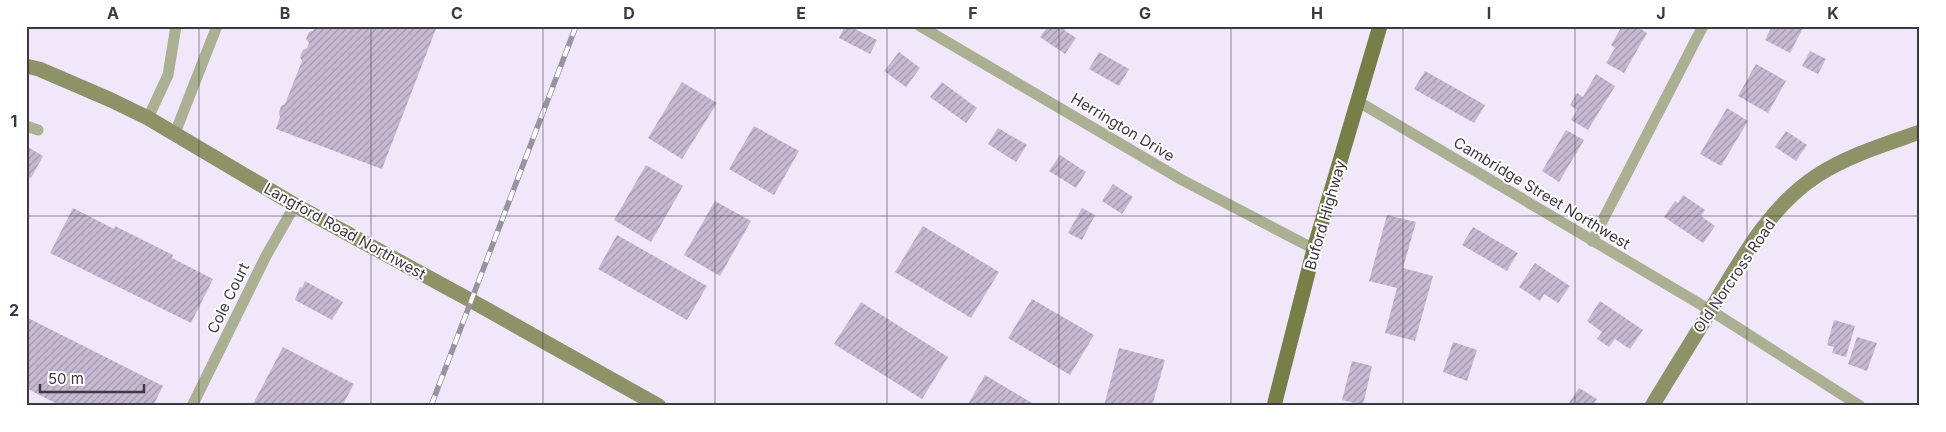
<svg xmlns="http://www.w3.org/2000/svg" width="1946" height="432" viewBox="0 0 1946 432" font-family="Inter,sans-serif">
<defs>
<pattern id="building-hatch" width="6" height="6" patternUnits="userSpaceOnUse" patternTransform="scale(1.25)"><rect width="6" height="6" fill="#c5bad2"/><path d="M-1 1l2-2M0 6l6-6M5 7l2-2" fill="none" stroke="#a198ac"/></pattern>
</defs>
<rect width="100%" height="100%" fill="#f0e7fb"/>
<!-- building -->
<path fill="url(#building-hatch)" d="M315,26H437L382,169L276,129L280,117L279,113L281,106L285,104L302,61L300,57L303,50L307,48L309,43L306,39L309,32L314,30Z
M845,26H849L877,40L870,54L839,38Z
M1048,26H1062L1065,28L1064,30L1076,38L1065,54L1040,37Z
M1622,26H1636L1647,33L1624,73L1606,63L1615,48L1611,45Z
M1772,26H1804L1790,53L1765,40Z
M1810,51L1826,59L1818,74L1802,66Z
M899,52L920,68L906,87L884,71Z
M1099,52L1129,69L1119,86L1089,69Z
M1756,64L1786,81L1768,113L1738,96Z
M1425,71L1485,105L1474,123L1414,89Z
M1596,74L1615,86L1588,130L1571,120L1577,110L1570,105L1577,93L1583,97Z
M682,82L717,103L682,159L648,138Z
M942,82L977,108L966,123L930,97Z
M1727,108L1748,121L1721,166L1700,154Z
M754,126L799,151L774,195L729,169Z
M998,128L1027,145L1016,162L988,144Z
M1566,130L1584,140L1559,182L1542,171Z
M1786,131L1807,145L1796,161L1775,147Z
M26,146L43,156L31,178L26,176Z
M1060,155L1086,172L1076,188L1049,171Z
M646,165L683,186L651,242L614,220Z
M1113,184L1133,197L1122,214L1102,201Z
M1683,195L1705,210L1701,216L1715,226L1703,243L1664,217L1675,201L1678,203Z
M715,201L751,221L720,276L684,255Z
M73,208L114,229L115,226L173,255L172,258L213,279L191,323L50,253Z
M1082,208L1095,215L1082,240L1068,233Z
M1387,215L1416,222L1403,268L1433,276L1415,341L1385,333L1397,288L1369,281Z
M923,226L999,272L971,318L895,272Z
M1473,227L1518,253L1507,271L1462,245Z
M617,235L707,286L687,320L598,269Z
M1535,263L1570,286L1558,303L1544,294L1540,301L1519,287Z
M305,281L343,302L332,320L295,300L300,287L302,288Z
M1032,299L1094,335L1070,375L1008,338Z
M1600,301L1643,330L1630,349L1615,339L1609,347L1597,339L1602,332L1587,321Z
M861,302L948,357L922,399L834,344Z
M26,317L163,386L153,406H61L26,388Z
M1834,320L1855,326L1846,357L1832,353L1834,347L1827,345Z
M1857,337L1877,343L1867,371L1848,364Z
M1453,342L1477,350L1467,381L1443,372Z
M283,347L354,384L342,406H252Z
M1119,348L1165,360L1152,406H1104Z
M1352,361L1372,366L1363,405L1342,400Z
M985,375L1037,406H967Z
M1579,388L1597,399L1592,406H1567Z"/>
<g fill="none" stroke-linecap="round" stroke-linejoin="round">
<!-- street -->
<path stroke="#acb093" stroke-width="11" d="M920,26L1182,180L1314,249
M1359,102L1710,310L1860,406
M148,118L168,75L176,26
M26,126L38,130
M175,133L217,26
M1592,241L1703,26
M192,406L266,256L295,205"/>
<!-- secondary -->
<path stroke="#8d9367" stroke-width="15" d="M26,66L39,69L111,100L148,118L295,205L470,300L659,406
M1652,406C1671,374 1691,343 1710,311C1739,263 1769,206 1818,175C1849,155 1886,144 1920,132"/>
<!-- primary -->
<path stroke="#777e46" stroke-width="15" d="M1274,406L1314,249L1380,26"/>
<defs>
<path id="rail" d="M431,406L576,26"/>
</defs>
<!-- rail casing -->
<use href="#rail" stroke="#9992a1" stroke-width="5.5"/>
<!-- rail -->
<use href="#rail" stroke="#fff" stroke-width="4" stroke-dasharray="11" stroke-linecap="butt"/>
</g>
<!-- grid -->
<path fill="none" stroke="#3d3842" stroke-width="1" stroke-opacity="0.55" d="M199,26V406M371,26V406M543,26V406M715,26V406M887,26V406M1059,26V406M1231,26V406M1403,26V406M1575,26V406M1747,26V406M26,216H1920"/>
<g text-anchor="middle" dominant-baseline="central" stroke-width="4" stroke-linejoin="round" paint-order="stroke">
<!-- street labels -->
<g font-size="15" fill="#3d3842" stroke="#fff">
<text transform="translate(1123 127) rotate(31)">Herrington Drive</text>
<text transform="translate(1542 193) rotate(31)">Cambridge Street Northwest</text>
<text transform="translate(1325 215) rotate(-74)">Buford Highway</text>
<text transform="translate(345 231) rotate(29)">Langford Road Northwest</text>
<text transform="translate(1734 276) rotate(-56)">Old Norcross Road</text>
<text transform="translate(228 298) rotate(-64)">Cole Court</text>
</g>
</g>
<!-- border -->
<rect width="1946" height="432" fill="none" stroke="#ffffff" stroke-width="55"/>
<!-- scale -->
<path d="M40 384v8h104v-8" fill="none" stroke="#3d3842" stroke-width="2.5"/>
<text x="48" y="384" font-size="15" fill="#3d3842" stroke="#ffffff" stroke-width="4" paint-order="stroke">50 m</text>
<rect x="28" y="28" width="1890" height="376" fill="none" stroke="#3d3842" stroke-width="2"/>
<g font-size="16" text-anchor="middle" font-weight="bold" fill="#3d3842">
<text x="113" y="19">A</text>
<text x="285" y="19">B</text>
<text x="457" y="19">C</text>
<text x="629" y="19">D</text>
<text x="801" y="19">E</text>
<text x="973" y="19">F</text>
<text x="1145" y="19">G</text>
<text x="1317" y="19">H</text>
<text x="1489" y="19">I</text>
<text x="1661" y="19">J</text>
<text x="1833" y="19">K</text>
<text x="14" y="127">1</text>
<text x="14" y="316">2</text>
</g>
</svg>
